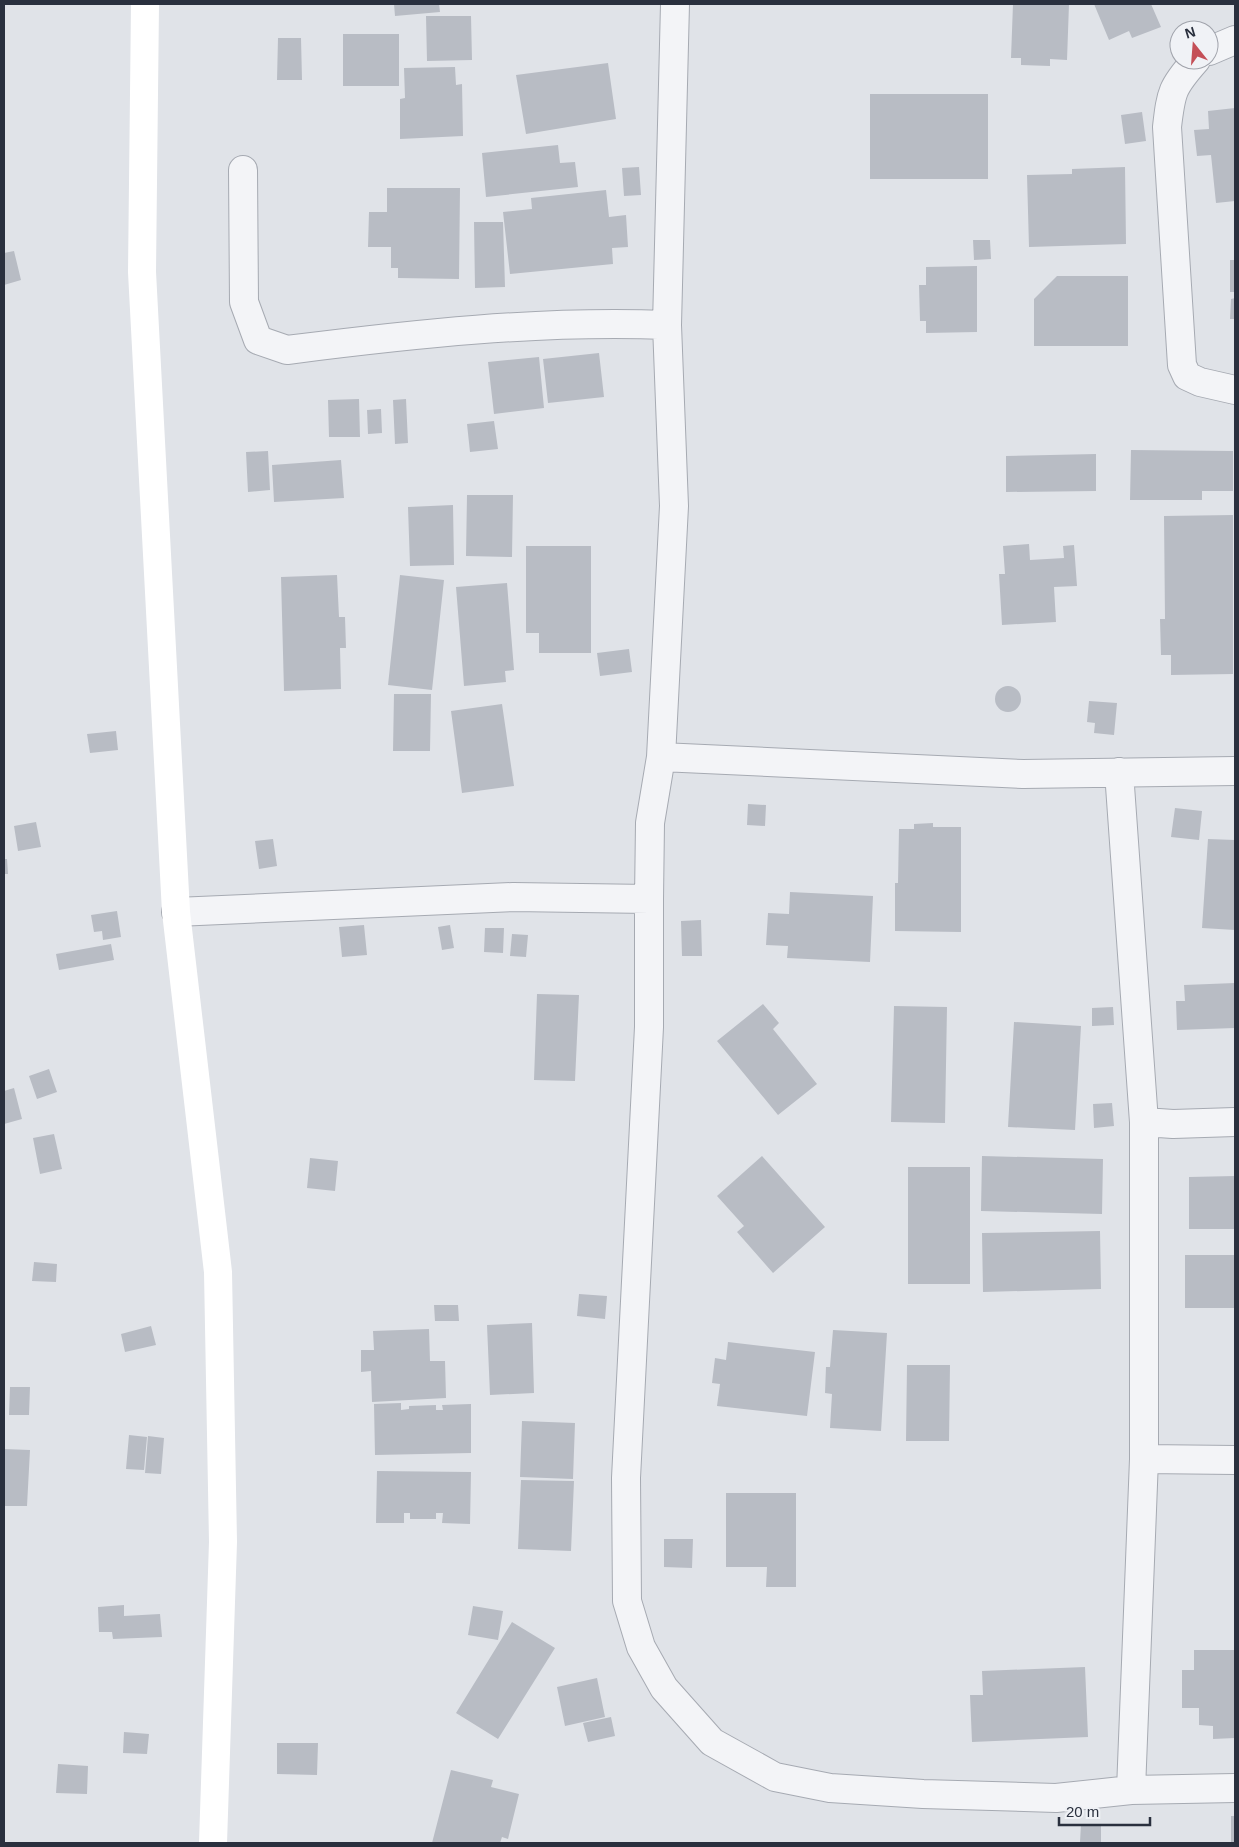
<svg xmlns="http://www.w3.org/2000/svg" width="1239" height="1847" viewBox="0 0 1239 1847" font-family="Helvetica,sans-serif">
<rect width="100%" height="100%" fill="#e0e3e8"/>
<!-- building -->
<path fill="#b8bcc4" d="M394,4H439L440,12L395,16Z
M1013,4H1069L1067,60L1050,59V66L1021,65V58H1011Z
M1094,4H1151L1161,27L1132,38L1129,31L1109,40Z
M426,16H471L472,60L427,61Z
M343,34H399V86H343Z
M278,38H301L302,80H277Z
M608,63L616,119L526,134L516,75Z
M455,67L456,85L462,84L463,136L400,139V99L405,98L404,68Z
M870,94H988V179H870Z
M1235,108V201L1216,203L1211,155L1197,156L1194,130L1209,129L1208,111Z
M1142,112L1146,141L1125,144L1121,115Z
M558,145L560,163L575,162L578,187L486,197L482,153Z
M639,167L641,195L624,196L622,168Z
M1125,167L1126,244L1029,247L1027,175L1072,174V169Z
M387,188H460L459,279L398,278V268H391V247H368L369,212H387Z
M606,190L609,217L626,215L628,247L612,248L613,264L510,274L503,212L532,209L531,198Z
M474,222H503L505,287L475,288Z
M973,240H990L991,259L974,260Z
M14,251L21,280L4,285V253Z
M1230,260H1235V292H1230Z
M977,266V332L926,333V321H920L919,285H926V267Z
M1057,276H1128V346H1034V299Z
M1235,298V319H1230L1231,299Z
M599,353L604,397L548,403L543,359Z
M539,357L544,408L494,414L488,362Z
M359,399L360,437H329L328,400Z
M406,399L408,443L395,444L393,400Z
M381,409L382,433L368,434L367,410Z
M494,421L498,449L470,452L467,424Z
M1131,450L1233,451V491H1202V500H1130Z
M268,451L270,490L248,492L246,452Z
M1096,454V491L1006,492V456Z
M341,460L344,498L274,502L272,465Z
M467,495H513L512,557L466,556Z
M453,505L454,565L410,566L408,507Z
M1233,515V674L1171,675V655H1161L1160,619H1165L1164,516Z
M1029,544L1030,560L1064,558L1063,546L1074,545L1077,586L1054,587L1056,622L1002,625L999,574H1005L1003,546Z
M526,546H591V653H539V633H526Z
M337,575L339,617H345L346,648H340L341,689L284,691L281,577Z
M400,575L444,580L432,690L388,685Z
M507,583L514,670L505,671L506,682L464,686L456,587Z
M629,649L632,672L600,676L597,653Z
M995 699a13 13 0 1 1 26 0a13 13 0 1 1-26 0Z
M394,694H431L430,751H393Z
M1089,701L1117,703L1114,735L1094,733L1095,723L1087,722Z
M502,704L514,786L462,793L451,711Z
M116,731L118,750L90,753L87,734Z
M748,804L766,805L765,826L747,825Z
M1175,808L1202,811L1199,840L1171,837Z
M36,822L41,847L18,851L14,826Z
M933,823V827H961V932L895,931V883H898L899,829H914V824Z
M273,839L277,866L259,869L255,841Z
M1208,839L1235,840V930L1202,928Z
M4,859H7L8,874H4Z
M790,892L873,896L870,962L787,958L788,946L766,945L768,913L789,914Z
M117,911L121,937L103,940L102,931L94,932L91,915Z
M701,920L702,956H682L681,921Z
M364,925L367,955L342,957L339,927Z
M450,925L454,948L442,950L438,927Z
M485,928H504L503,953L484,952Z
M512,934L528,935L526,957L510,956Z
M111,944L114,960L59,970L56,954Z
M1235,983V1028L1177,1030L1176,1001H1185L1184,985Z
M537,994L579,995L575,1081L534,1080Z
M763,1004L779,1023L773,1029L817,1084L778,1115L717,1041Z
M894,1006L947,1007L945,1123L891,1122Z
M1113,1007L1114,1025L1092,1026V1008Z
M1014,1022L1081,1026L1075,1130L1008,1127Z
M49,1069L57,1092L37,1099L29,1076Z
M14,1088L22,1119L4,1124V1091Z
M1112,1103L1114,1126L1094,1128L1093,1104Z
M54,1134L62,1169L40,1174L33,1138Z
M762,1156L825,1227L773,1273L737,1232L744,1226L717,1196Z
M982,1156L1103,1159L1102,1214L981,1211Z
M310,1158L338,1161L335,1191L307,1188Z
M908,1167H970V1284H908Z
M1235,1176V1229H1189V1177Z
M1100,1231L1101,1289L983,1292L982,1233Z
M1185,1255H1235V1308H1185Z
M34,1262L57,1264L56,1282L32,1281Z
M579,1294L607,1296L605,1319L577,1316Z
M434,1305H458L459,1321H435Z
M532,1323L534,1393L490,1395L487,1325Z
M151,1326L156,1345L125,1352L121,1334Z
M429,1329L430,1361H445L446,1398L372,1402L371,1371L361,1372V1350H374L373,1331Z
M833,1330L887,1333L881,1431L830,1428L832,1394L825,1393L826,1367H830Z
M728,1342L815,1352L807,1416L717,1406L720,1384L712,1383L715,1358L726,1360Z
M907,1365H950L949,1441H906Z
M10,1387H30L29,1415H9Z
M401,1403V1410L409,1409V1406L436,1405V1410H443L442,1405L471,1404V1453L375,1455L374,1404Z
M522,1421L575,1423L573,1479L520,1477Z
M129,1435L147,1437L144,1470L126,1469Z
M148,1436L164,1438L161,1474L145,1473Z
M4,1449L30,1450L27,1506H4Z
M377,1471L471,1472L470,1524L442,1523L443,1513H436V1519H410V1513H404V1523H376Z
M521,1480L574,1481L571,1551L518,1549Z
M726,1493H796V1587H766L767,1567H726Z
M664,1539H693L692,1568L664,1567Z
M124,1605V1616L160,1614L162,1637L113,1639L112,1632H99L98,1607Z
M473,1606L503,1611L498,1640L468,1635Z
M512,1622L555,1648L498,1739L456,1713Z
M1194,1650H1235V1738L1213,1739V1726L1199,1725V1708H1182V1670H1194Z
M1085,1667L1088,1737L972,1742L970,1695H983L982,1671Z
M597,1678L605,1717L565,1726L557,1687Z
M611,1717L615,1736L588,1742L583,1723Z
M124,1732L149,1734L147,1754L123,1753Z
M277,1743H318L317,1775L277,1774Z
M58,1764L88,1766L87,1794L56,1793Z
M451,1770L493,1780L491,1787L519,1794L508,1839L502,1837L500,1843H432Z
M1231,1816H1235V1843H1231Z
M1081,1824L1101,1825V1843L1080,1842Z"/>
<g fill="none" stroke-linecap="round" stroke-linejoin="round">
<defs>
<path id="minor" d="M1209,51L1235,40
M1196,60C1172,87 1171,92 1167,127L1182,365L1187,376L1200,382L1235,390
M243,170L244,302L258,340L287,350C412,334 541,320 667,325
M661,757L1023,774L1235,771
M1119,772L1144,1122V1459L1131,1790
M649,899L650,823L661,757L674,506L667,325L675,4
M176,912L513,897L649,899V1027L626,1478L627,1601L641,1647L664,1688L712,1742L775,1777L830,1788L923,1794L1056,1798L1131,1790L1235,1788
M1144,1122L1173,1124L1235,1122
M1144,1459L1235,1460"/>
</defs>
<!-- minor casing -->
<use href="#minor" stroke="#a6aab2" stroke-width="30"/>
<!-- minor -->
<use href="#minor" stroke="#f3f4f7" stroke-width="28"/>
<!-- secondary -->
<path stroke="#fff" stroke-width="28" d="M145,4L142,272L176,912L218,1272L223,1542L213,1843"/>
</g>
<!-- border -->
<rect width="1239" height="1847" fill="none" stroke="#2a303e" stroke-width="10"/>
<!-- north arrow -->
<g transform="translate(1194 45) rotate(343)"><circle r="24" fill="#f0f2f6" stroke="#a1a4ac"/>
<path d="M0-4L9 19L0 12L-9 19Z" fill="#c44f57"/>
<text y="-8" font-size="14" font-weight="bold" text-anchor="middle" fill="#2a303e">N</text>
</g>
<!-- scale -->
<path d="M1059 1817v8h91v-8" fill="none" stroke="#2a303e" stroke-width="2.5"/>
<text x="1066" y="1817" font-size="15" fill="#2a303e" stroke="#f0f2f6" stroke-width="4" paint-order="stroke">20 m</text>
</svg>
